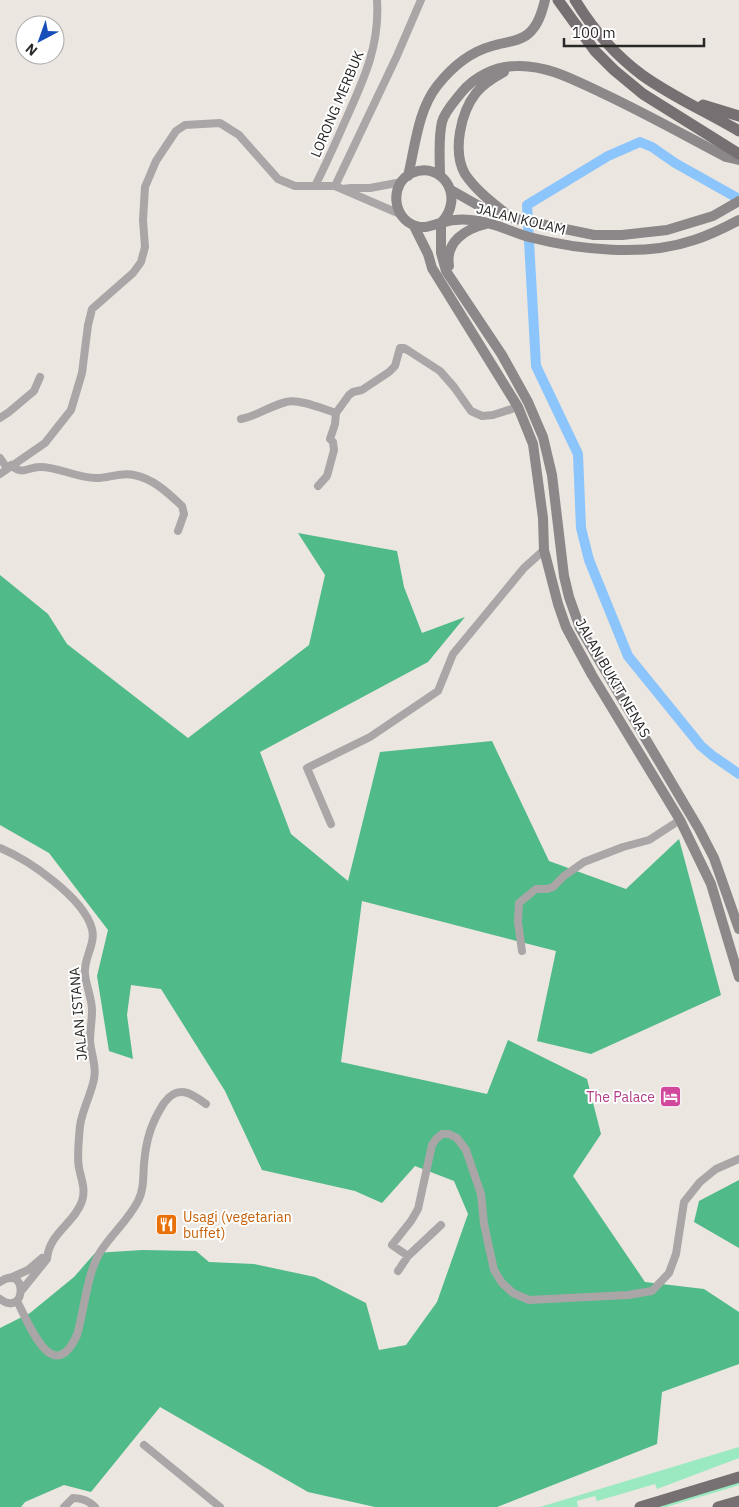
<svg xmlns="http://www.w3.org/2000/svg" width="739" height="1507" viewBox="0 0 739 1507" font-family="'IBM Plex Sans',sans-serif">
<rect width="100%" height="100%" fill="#ebe6e0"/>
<!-- green -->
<path fill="#9ae9c1" d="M739,1447V1458L657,1489L655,1484L597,1501L595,1496L577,1501L578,1507H540Z
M739,1482V1485L730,1488L666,1507H654Z"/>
<!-- forest -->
<path fill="#50ba89" d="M298,533L397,551L404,587L422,633L465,617L428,662L260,752L291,834L348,881L380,752L492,741L549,861L626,889L679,839L721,995L591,1054L537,1041L556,951L362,901L341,1062L487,1094L508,1040L587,1079L601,1134L573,1176L645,1282L704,1289L739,1312V1364L662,1392L657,1444L497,1507H375L308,1492L160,1407L91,1492L64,1485L25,1502L21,1507H0V1328L30,1313L74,1277L95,1253L142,1250L196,1251L209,1262L254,1264L315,1277L366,1303L379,1350L406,1345L437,1302L468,1214L454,1181L415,1166L382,1203L355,1191L262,1170L225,1091L161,989L131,985L127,1015L133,1059L109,1051L97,976L108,930L49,853L0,825V575L48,614L67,644L188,738L309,645L325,575Z
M739,1180V1248L694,1222L699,1201Z"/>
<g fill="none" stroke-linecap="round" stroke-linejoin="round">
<!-- canal -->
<path stroke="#8cc5fb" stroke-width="10" d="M739,199L675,163L652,147L640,142L608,156L527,205L536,366L578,454L581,528L589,560L628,656L701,746L713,756L739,774"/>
<!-- street -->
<path stroke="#aaa6a7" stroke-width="8" d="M315,186C326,164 336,142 346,119C364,79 380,45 377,0
M335,186L396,58L421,0
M342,189L351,188H370L402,182
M0,418L9,412L34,391L40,377
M241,419C257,416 270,406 286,402C298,398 323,409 336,413
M0,458L7,468
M11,465C23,476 27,467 40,467C59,467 77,478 96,478C109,478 121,472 134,475C154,479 168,493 182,506L184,514L178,531
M0,474L45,443L71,410L82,373L88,325L92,309L133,273L141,262L145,247L143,220L145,187L156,161L176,131L185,125L220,123L239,135L278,179L295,186H335L400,214
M318,486L327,476L334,450L333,442L330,439L335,424L336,413L349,395L353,392L362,390L389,372L395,366L400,348H404L409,351L440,371L454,387L471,411L482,416L493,415L518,407
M331,824L307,768L370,737L438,691L453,654L524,568L544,550
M0,848C29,860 84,898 92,929C96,944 83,959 85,974C86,986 92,998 92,1011C92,1021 90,1031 90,1041C91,1054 97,1066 94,1079C91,1095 82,1110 80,1126C79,1136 77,1158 79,1168C81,1179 86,1189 82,1201C75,1223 49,1233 47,1259L22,1290
M522,951L518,922L519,903L536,889H547L553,887L564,876L584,862L623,847L649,840L680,820
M441,1225L408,1256L392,1245L411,1221L418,1209L432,1145L436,1139L442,1134H449L457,1138L466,1150L481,1194L484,1224L494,1270L502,1283L513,1293L529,1300L628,1295L652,1291L669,1273L676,1254L684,1202L700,1182L716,1169L739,1159
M398,1271L408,1256
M10,1278L28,1270L42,1258
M0,1282C28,1262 27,1319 0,1299
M17,1301C29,1324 53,1388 77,1335C84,1311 87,1275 99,1254C110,1235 128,1221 138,1201C144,1190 143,1177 144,1164C146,1140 151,1123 164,1103C178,1084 191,1093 206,1104
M144,1445L220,1507
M64,1507L73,1498C82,1498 89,1501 95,1507"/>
<!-- secondary -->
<path stroke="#8c8788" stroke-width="10" d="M504,72C495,77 483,84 476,93C461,112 452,151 465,174C475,189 490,201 504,212
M408,176C415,147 418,110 437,86C451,68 470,52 492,46C503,42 519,42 528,34C538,26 542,12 545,0
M440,176C440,159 438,139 442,122C445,111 454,102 461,93C474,77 495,66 517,66C547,65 574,80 600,92C643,112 684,135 726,157L739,160
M451,190L481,207L512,218L594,235H622L667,230L713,216L739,201
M441,223V253L446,271L502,355L528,402L543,437L552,475L564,576L569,597L580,628L699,829L714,858L739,929
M441,223C466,197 442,160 412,173C389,183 392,219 416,226C426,229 432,225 441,223C450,220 462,219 471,220C492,221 510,232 529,237C579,250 645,257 694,240C710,235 724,228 739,220
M414,226L428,254L432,268L518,407L533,444L543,518L544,550L558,604L566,627L592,675L680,820L711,884L739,977
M449,266C445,242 465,229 486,224"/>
<!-- primary -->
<path stroke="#777072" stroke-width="11" d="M558,0L595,51L614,70L643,94L739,154
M575,0C592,28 615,55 642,75C671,96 707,112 739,131
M703,105L739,116
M640,1507L739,1477
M718,1507L739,1501"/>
</g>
<!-- icons -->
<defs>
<symbol id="hotel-square" viewBox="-11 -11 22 22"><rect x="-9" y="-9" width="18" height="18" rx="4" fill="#d1479c" stroke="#fff"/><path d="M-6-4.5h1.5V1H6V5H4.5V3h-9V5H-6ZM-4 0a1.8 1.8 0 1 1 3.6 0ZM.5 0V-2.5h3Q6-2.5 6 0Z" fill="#fff"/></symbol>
<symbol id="restaurant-square" viewBox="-11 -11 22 22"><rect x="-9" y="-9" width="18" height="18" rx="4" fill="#e8710a" stroke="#fff"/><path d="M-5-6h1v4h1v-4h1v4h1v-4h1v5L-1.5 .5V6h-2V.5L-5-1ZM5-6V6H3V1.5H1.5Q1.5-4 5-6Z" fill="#fff"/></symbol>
</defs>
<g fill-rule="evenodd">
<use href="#hotel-square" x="658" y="1084" width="25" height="25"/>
<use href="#restaurant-square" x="154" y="1212" width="25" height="25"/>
</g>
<g text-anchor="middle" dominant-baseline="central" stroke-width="4" stroke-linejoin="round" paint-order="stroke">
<!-- street labels -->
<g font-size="14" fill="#2a2826" stroke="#fff">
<text transform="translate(337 104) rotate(-67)">LORONG MERBUK</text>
<text transform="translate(521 219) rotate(14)">JALAN KOLAM</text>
<text transform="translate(613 678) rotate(60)">JALAN BUKIT NENAS</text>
<text transform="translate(78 1014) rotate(-95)">JALAN ISTANA</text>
</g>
<!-- hotel labels -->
<g font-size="14" fill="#b23c85" stroke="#fff" text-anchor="end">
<text x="655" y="1097">The Palace</text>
</g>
<!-- food labels -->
<g font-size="14" fill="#c56008" stroke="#fff" text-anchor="start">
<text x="183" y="1217">Usagi (vegetarian<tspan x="183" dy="16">buffet)</tspan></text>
</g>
</g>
<!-- north arrow -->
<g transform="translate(40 40) rotate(221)"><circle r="24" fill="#ffffff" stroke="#aaa9a8"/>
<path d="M0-4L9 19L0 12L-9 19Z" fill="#184eba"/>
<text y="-8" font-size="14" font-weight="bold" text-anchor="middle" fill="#2a2826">N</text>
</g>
<!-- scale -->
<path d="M564 38v8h140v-8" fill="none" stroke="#2a2826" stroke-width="2.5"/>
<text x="572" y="38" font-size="15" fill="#2a2826" stroke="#ffffff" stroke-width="4" paint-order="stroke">100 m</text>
</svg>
